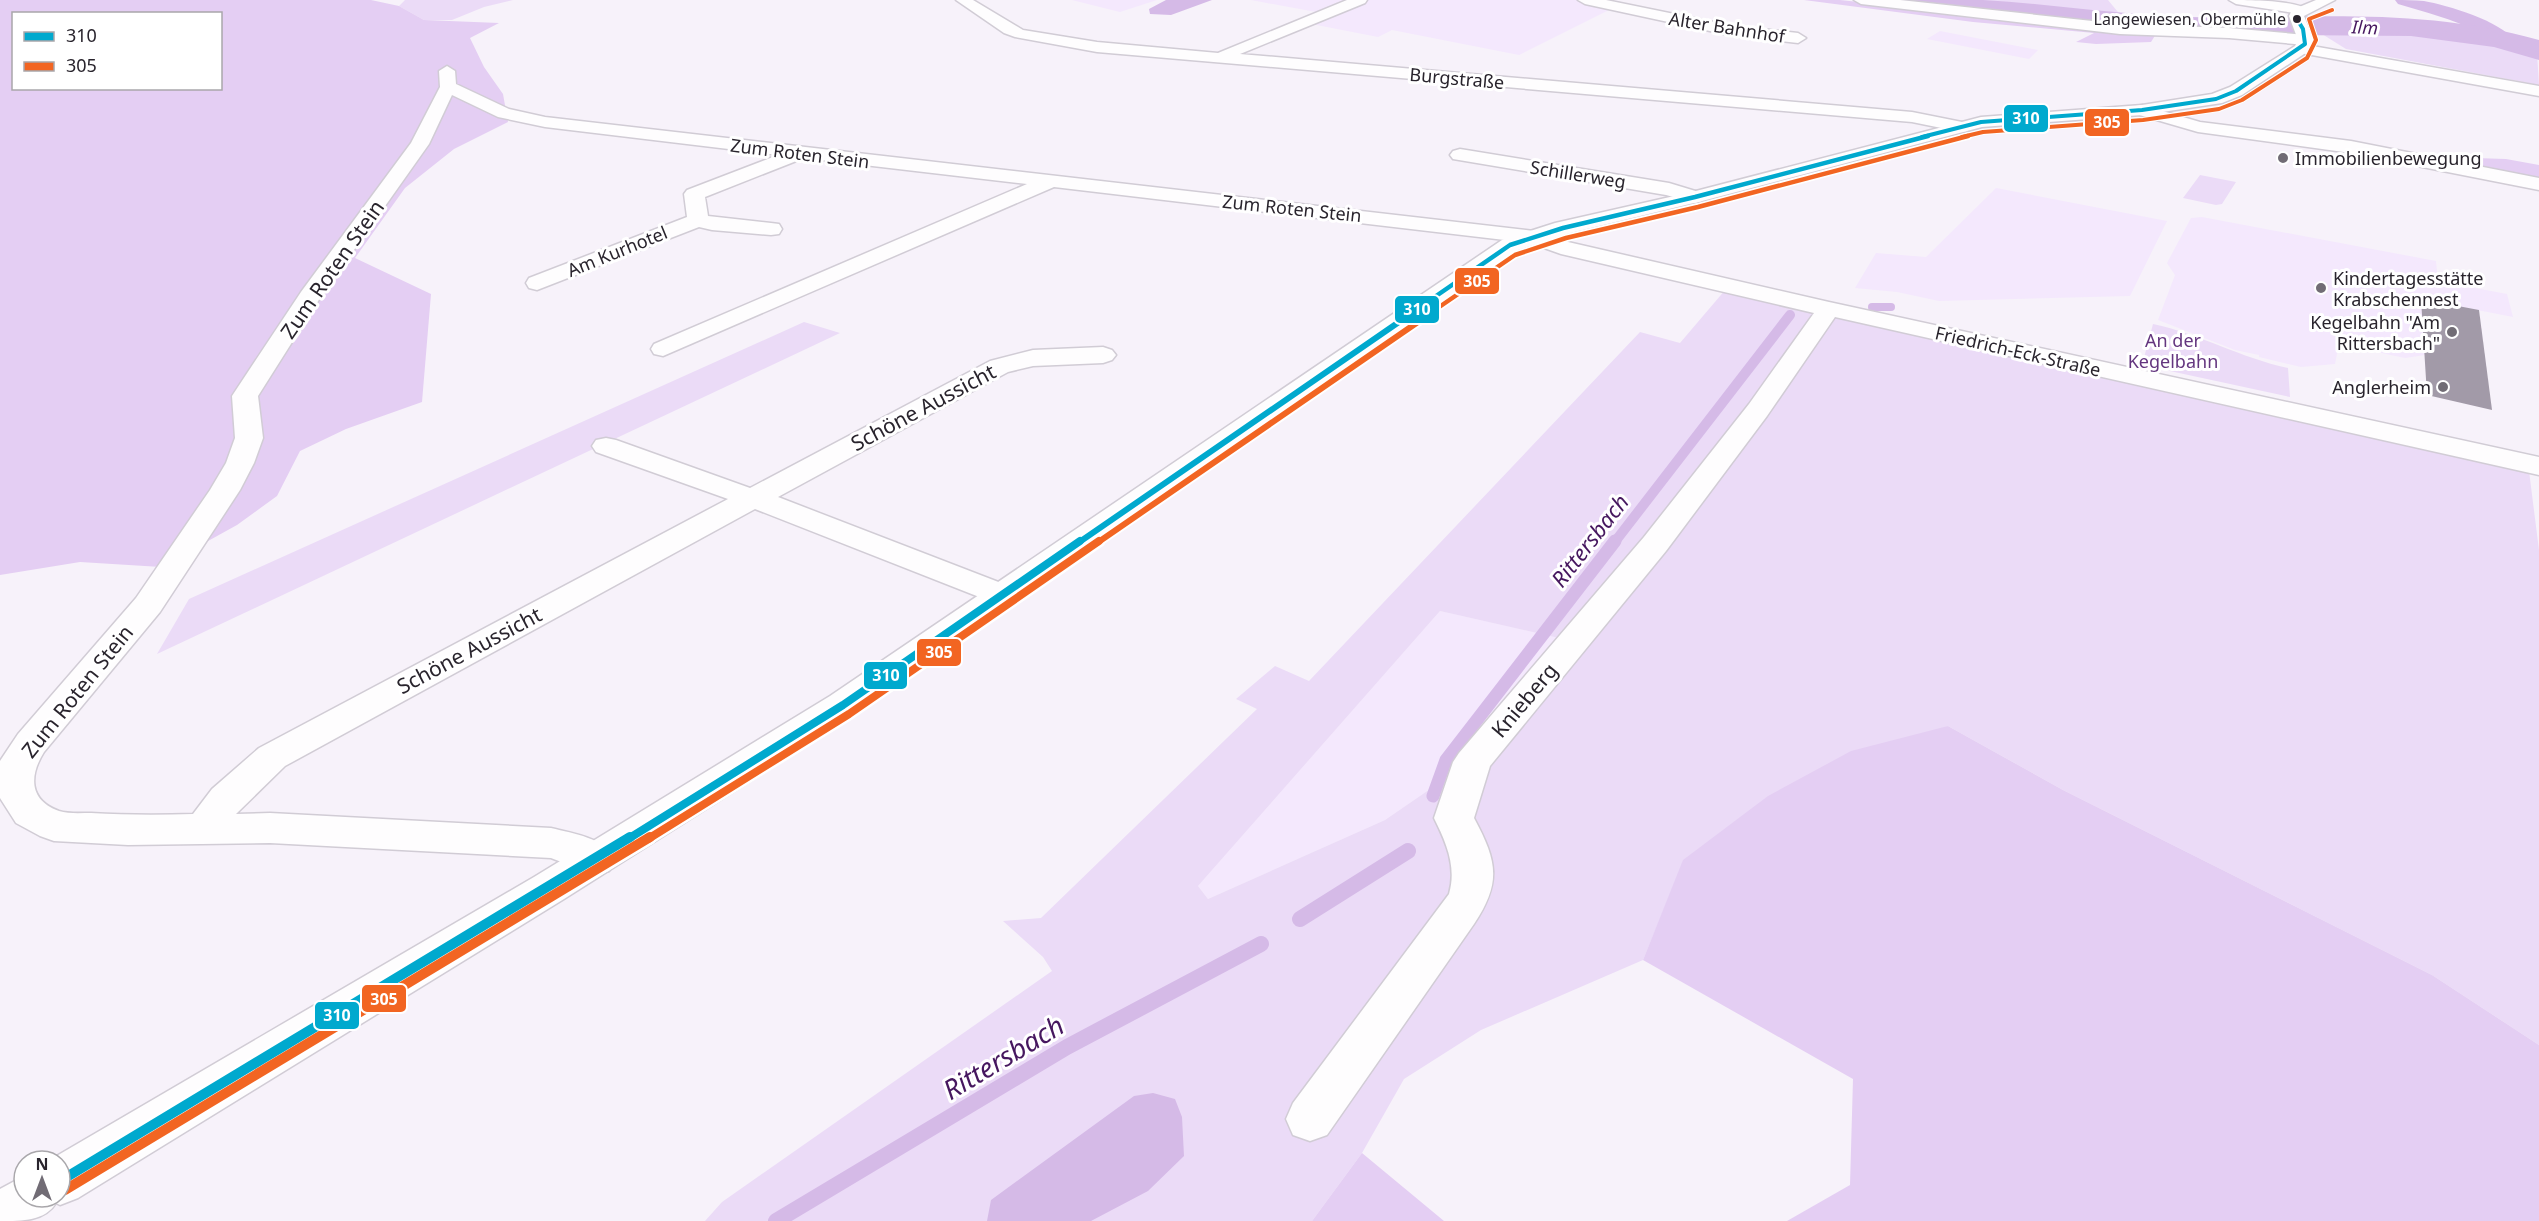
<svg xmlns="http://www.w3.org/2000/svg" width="2539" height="1221" viewBox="0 0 2539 1221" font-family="'Noto Sans',sans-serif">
<rect width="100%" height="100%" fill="#f7f2fa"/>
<!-- built -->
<path fill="#f4e8fd" d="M1072,0H1157L1120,12Z
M1251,0H1579L1611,9L1519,55L1392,30L1378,37L1296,21L1316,12Z
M1940,31L2038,50L2029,59L1927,39Z
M1996,188L2167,221L2130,296L1939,301L1897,292L1855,288L1876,253L1926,257Z
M2202,217L2436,261L2438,281L2507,294L2513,317L2421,299L2425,355L2405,358L2339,344L2335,364L2301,367L2259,357V355L2235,350L2158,320L2175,275L2167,263L2191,218Z
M1440,611L1560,638L1452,774L1385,820L1208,899L1198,886Z"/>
<!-- green -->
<path fill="#ebdbf7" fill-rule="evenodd" d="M405,0H513L484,7L452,20H424L399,6Z
M1932,0H2108L2122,17Z
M2357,27L2448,32L2479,37L2537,53L2539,85L2346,49L2322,34L2319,28Z
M2200,175L2236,182L2222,204L2216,205L2183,198Z
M1726,289L2156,390L2529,471L2539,550V1045L2432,975L2063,790L1948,726L1684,860L1643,960L1481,1030L1404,1079L1362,1153L1312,1221H705L722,1202L1052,971L1043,957L1003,921L1041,918L1257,709L1236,699L1275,666L1309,681L1640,332L1680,343ZM1440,611L1559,638L1452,774L1385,820L1208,899L1198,886Z
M804,322L840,333L157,654L189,599Z
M2153,324C2200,334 2241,358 2288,368L2290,397L2142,365Z"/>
<!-- forest -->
<path fill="#e4cef3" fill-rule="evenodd" d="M0,0H371L399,6L424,20L499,23L470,38L484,67L503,94L508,122L454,149L405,188L355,258L431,294L422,402L346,429L300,451L277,496L237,525L161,567L80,562L0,575ZM14,14H220V88H14Z
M1804,0H1840L2156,34L2151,42L2096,44L2076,42L2094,33L1973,22Z
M2443,157L2506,159L2539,165V180L2440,160Z
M1948,726L2063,790L2432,975L2539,1045V1221H1787L1850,1185L1853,1079L1643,960L1683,860L1768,796L1851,751Z
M1362,1153L1444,1221H1312Z"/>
<!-- water -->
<path fill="#d5bae7" d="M1166,0H1212L1171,15L1150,14L1149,9Z
M1153,1093L1175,1099L1182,1117L1184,1156L1148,1191L1091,1221H987L991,1200L1134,1096Z"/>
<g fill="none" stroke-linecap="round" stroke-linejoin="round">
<!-- stream-far3 -->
<path stroke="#d5bae7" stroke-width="8" d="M1872,307H1891"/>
<!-- stream-far2 -->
<path stroke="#d5bae7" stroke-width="10" d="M1614,543L1790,315"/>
<!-- stream-far1 -->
<path stroke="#d5bae7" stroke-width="13" d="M1433,796L1446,760L1615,541"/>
<!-- stream -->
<path stroke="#d5bae7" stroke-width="16" d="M1300,919L1408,851
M776,1221L1067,1047L1261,944"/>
<!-- canal -->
<path fill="#d5bae7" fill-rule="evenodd" d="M2395,0C2404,0 2415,0 2424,1C2447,5 2501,21 2515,41L2512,45C2498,48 2490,38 2478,32C2453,19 2425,12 2398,4Z"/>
<!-- river -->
<path fill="#d5bae7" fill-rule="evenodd" d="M1888,0C1920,0 1952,0 1983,0C2052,4 2119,15 2187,17C2308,19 2420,6 2539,40V60L2494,47L2411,36L2151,34L2045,25L1903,9L1892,6Z"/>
</g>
<!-- building -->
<path fill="#a29aa8" d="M2421,299L2479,310L2492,410L2427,395Z"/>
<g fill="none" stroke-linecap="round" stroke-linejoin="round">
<defs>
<path id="minor" d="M956,0H973L1023,30L1097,42L1218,53L1347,0H1367L1365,3L1240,54L1912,112L1967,123L1970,127L1967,131L1961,132L1912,122L1097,52L1015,37L1004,33Z
M1578,0H1606L1733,26L1798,33L1806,38L1798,43L1733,36L1585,4Z
M1854,0H1900L2120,24L2229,28L2306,35L2314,40L2306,45L2229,38L2120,34L1861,4Z
M2229,0C2246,0 2297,0 2308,10L2301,14L2236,4Z
M2301,44L2539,86V96L2295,52L2293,49Z
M447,66L455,71L456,84L509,109L545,117L1534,231L1568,242L1829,302L2539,457V475L1835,317L1767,416L1666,551L1490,766L1474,818C1497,861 1502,882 1474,924L1327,1135L1310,1141L1293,1135L1286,1119L1293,1103L1449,894C1457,867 1446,842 1434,818L1453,762L1459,753L1644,537L1749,404L1814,313L1561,254L1530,243L1054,187L663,356L654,354L651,349L654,344L1027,184L804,158L705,197L708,216L771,223L779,224L782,229L779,234L771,235L712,230L699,227L537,290L529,288L526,283L529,278L687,217L684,194L687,190L778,155L545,127L498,117L452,95L429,144L320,298L258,396L263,438L254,463L240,490L160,612L44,752C29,776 29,800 59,811C68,814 81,813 91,813C125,815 159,815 193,814L212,789L259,748L728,499L596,452L592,446L596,440L606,438L616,440L750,488L990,361L1033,350L1103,347L1112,350L1116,355L1112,360L1103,363L1033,366L1008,372L778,497L1014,588L1019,595L1014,602L1003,605L992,602L755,509L285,766L236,814L270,813L551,828C575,834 603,837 615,860L609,871L595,875L551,858L270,843L128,845L54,841L40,836L16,823L0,798V761L18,734L136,598L210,490L226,463L235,438L232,396L301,292L411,143L440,87L439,71Z
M2142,105L2200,122L2351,141L2539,178V190L2351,153L2198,132L2136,114L2133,110L2136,106Z
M1460,149L1669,183L1702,193L1705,197L1702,201L1695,203L1666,195L1453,159L1450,155L1453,151Z"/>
<path id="tertiary" d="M2316,0H2335L2304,16L2314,40L2307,52L2242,95L2222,103L2142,115L1982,127L1702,201L1570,233L1518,250L856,714L564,899L78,1198L60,1205L56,1203C45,1221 23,1221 0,1221V1189L24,1176V1197H60V1161H48L534,877L830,696L1502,240L1555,223L1692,192L1981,117L2142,105L2212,94L2230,87L2295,46L2298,40L2289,16L2292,10Z"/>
</defs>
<!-- minor casing -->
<use href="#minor" stroke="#d1ccd5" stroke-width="3"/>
<!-- tertiary casing -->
<use href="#tertiary" stroke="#d1ccd5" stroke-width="3"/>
<!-- minor -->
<use href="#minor" fill="#fefdfe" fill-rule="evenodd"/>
<!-- tertiary -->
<use href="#tertiary" fill="#fefdfe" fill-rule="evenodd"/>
<defs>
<path id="bus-1-far4" d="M1922,137L1981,122L2142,110L2216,99L2236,91L2305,44L2303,29L2297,19"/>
<path id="bus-1-far3" d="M1410,314L1510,245L1563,228L1695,197L1928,136"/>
<path id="bus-1-far2" d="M1078,543L1412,313"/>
<path id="bus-1-far1" d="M628,839L843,705L1080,541"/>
<path id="bus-1" d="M60,1181L630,837"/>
<path id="bus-2-far4" d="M1962,137L1983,132L2143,120L2219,109L2242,100L2307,58L2316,40L2309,19L2332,10"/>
<path id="bus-2-far3" d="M1429,314L1515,255L1566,238L1698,207L1968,136"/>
<path id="bus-2-far2" d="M1097,543L1431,313"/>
<path id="bus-2-far1" d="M648,839L849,714L1099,541"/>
<path id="bus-2" d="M65,1190L650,837"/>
</defs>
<!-- bus-1-far4 casing -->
<use href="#bus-1-far4" stroke="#fff" stroke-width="6"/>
<!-- bus-1-far3 casing -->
<use href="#bus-1-far3" stroke="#fff" stroke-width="8"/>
<!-- bus-1-far2 casing -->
<use href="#bus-1-far2" stroke="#fff" stroke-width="10"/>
<!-- bus-1-far1 casing -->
<use href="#bus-1-far1" stroke="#fff" stroke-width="13"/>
<!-- bus-1 casing -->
<use href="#bus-1" stroke="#fff" stroke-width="15"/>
<!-- bus-2-far4 casing -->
<use href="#bus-2-far4" stroke="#fff" stroke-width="6"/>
<!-- bus-2-far3 casing -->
<use href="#bus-2-far3" stroke="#fff" stroke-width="8"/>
<!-- bus-2-far2 casing -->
<use href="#bus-2-far2" stroke="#fff" stroke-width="10"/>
<!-- bus-2-far1 casing -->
<use href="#bus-2-far1" stroke="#fff" stroke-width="13"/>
<!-- bus-2 casing -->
<use href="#bus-2" stroke="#fff" stroke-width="15"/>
<!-- bus-1-far4 -->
<use href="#bus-1-far4" stroke="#00a9ce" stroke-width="4"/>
<!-- bus-1-far3 -->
<use href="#bus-1-far3" stroke="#00a9ce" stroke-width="4.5"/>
<!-- bus-1-far2 -->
<use href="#bus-1-far2" stroke="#00a9ce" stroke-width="6"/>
<!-- bus-1-far1 -->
<use href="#bus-1-far1" stroke="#00a9ce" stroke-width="8"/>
<!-- bus-1 -->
<use href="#bus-1" stroke="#00a9ce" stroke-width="10"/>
<!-- bus-2-far4 -->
<use href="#bus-2-far4" stroke="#f26522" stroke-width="4"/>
<!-- bus-2-far3 -->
<use href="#bus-2-far3" stroke="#f26522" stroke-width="4.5"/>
<!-- bus-2-far2 -->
<use href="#bus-2-far2" stroke="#f26522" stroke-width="6"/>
<!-- bus-2-far1 -->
<use href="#bus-2-far1" stroke="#f26522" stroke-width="8"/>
<!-- bus-2 -->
<use href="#bus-2" stroke="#f26522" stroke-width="10"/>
</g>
<!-- markers -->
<circle fill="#29242d" stroke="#fff" stroke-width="2" cx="2297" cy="19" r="5"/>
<g fill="#716c75" stroke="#fff" stroke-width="2">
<circle cx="2283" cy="158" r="6"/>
<circle cx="2321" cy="288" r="6"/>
<circle cx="2452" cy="332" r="6"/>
<circle cx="2443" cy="387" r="6"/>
</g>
<g text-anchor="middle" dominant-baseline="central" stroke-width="6" stroke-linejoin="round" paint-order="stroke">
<!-- far-bus labels -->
<g font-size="16" fill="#29242d" stroke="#fff" text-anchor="end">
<text x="2286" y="19">Langewiesen, Obermühle</text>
</g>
<!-- far-street labels -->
<g font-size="18" fill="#29242d" stroke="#fff">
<text transform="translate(1727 27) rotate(9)">Alter Bahnhof</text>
<text transform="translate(1457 78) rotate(5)">Burgstraße</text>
<text transform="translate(800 153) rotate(7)">Zum Roten Stein</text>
<text transform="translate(1578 174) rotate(9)">Schillerweg</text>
<text transform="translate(1292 208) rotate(6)">Zum Roten Stein</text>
<text transform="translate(617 251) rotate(-22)">Am Kurhotel</text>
<text transform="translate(2018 351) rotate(13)">Friedrich-Eck-Straße</text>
</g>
<!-- far-water labels -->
<g font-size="18" font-style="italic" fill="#46175f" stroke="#fff">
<text transform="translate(2365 27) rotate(3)">Ilm</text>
</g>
<!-- far-poi labels -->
<g font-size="18" fill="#29242d" stroke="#fff" text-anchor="start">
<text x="2295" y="158">Immobilienbewegung</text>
<text x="2333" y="278">Kindertagesstätte<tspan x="2333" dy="21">Krabschennest</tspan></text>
<text x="2440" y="322" text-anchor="end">Kegelbahn "Am<tspan x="2440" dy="21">Rittersbach"</tspan></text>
<text x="2431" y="387" text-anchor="end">Anglerheim</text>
</g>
<!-- far-park labels -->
<g font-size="18" fill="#64367f" stroke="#fff">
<text x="2173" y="340">An der<tspan x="2173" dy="21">Kegelbahn</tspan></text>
</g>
<!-- street labels -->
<g font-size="21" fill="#29242d" stroke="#fff">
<text transform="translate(332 269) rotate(-55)">Zum Roten Stein</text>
<text transform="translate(923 407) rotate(-28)">Schöne Aussicht</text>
<text transform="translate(469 650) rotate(-28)">Schöne Aussicht</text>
<text transform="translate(77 691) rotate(-51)">Zum Roten Stein</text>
<text transform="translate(1524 700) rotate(-50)">Knieberg</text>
</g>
<!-- water labels -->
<g font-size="22" font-style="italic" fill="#46175f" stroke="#fff">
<text transform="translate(1589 540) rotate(-52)">Rittersbach</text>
</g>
<!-- near-water labels -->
<g font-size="27" font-style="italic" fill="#46175f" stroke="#fff">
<text transform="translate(1003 1057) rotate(-31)">Rittersbach</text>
</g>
</g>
<g stroke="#fff" stroke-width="2">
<rect x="2003" y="104" width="46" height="29" rx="6" fill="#00a9ce"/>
<rect x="2084" y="108" width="46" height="29" rx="6" fill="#f26522"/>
<rect x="1454" y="267" width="46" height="28" rx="6" fill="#f26522"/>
<rect x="1394" y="295" width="46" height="29" rx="6" fill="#00a9ce"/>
<rect x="916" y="638" width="46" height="29" rx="6" fill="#f26522"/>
<rect x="863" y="661" width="45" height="29" rx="6" fill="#00a9ce"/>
<rect x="361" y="984" width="46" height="29" rx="6" fill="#f26522"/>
<rect x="314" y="1001" width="46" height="29" rx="6" fill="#00a9ce"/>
</g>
<g font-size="16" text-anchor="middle" font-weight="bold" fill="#fff">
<text x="2026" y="124">310</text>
<text x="2107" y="128">305</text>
<text x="1477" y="287">305</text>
<text x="1417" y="315">310</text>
<text x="939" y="658">305</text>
<text x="886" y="681">310</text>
<text x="384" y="1005">305</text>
<text x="337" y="1021">310</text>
</g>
<!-- legend -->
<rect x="12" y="12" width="210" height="78" fill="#ffffff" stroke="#a9a7ab" stroke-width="1.5"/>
<rect x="24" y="32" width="30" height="9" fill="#00a9ce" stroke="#a9a7ab" stroke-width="1.5"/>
<text x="66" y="42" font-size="18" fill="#29242d">310</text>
<rect x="24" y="62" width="30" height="9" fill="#f26522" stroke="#a9a7ab" stroke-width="1.5"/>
<text x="66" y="72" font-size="18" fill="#29242d">305</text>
<!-- north arrow -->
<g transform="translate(42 1179)"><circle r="28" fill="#ffffff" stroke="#a9a7ab" stroke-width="1.5"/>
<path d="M0-4.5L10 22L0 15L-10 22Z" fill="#716c75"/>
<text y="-9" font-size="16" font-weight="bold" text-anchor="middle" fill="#29242d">N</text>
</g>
</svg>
